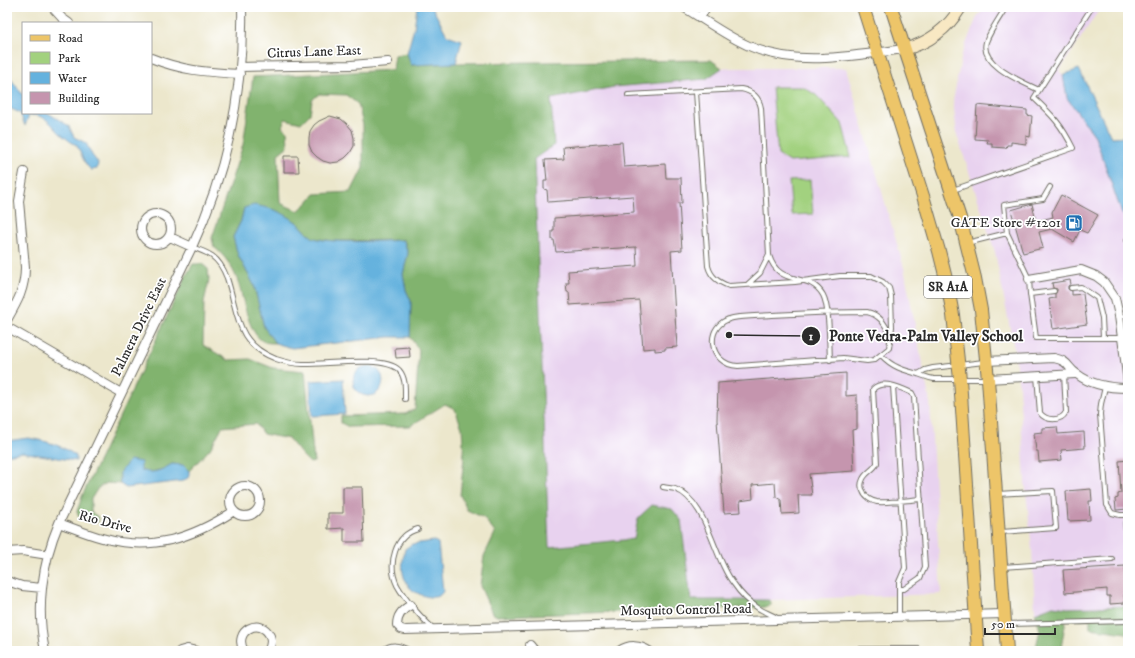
<svg xmlns="http://www.w3.org/2000/svg" width="1135" height="658" viewBox="0 0 1135 658" font-family="'IM FELL DW Pica',serif">
<rect width="100%" height="100%" fill="#fff"/>
<filter id="ink" filterUnits="userSpaceOnUse"><feTurbulence type="fractalNoise" baseFrequency=".025" numOctaves="2"/><feDisplacementMap in="SourceGraphic" scale="8" xChannelSelector="R" yChannelSelector="G"/><feConvolveMatrix kernelMatrix="1 2 1 2 8 2 1 2 1" color-interpolation-filters="sRGB"/></filter>
<filter id="wash" filterUnits="userSpaceOnUse"><feTurbulence type="fractalNoise" baseFrequency=".012" numOctaves="4" result="noise"/><feDisplacementMap in="SourceGraphic" scale="16" xChannelSelector="R" yChannelSelector="G"/><feGaussianBlur stdDeviation="0.9" result="paint"/><feColorMatrix in="noise" values="0 0 0 0 0 0 0 0 0 0 0 0 0 0 0 0 0 1.4 0 .05"/><feComposite in="paint" operator="in"/></filter>
<g filter="url(#wash)">
<rect width="100%" height="100%" fill="#ece7cc"/>
<!-- built -->
<path fill="#e8d2ef" d="M986,7H1101L1059,71L1063,75L1067,98L1095,136L1122,214L1128,218V522L1124,524L1128,571V606L1067,608L1053,606L1035,613L1032,550L1025,481L1019,387L1014,349L995,252L957,135L953,101L962,54L977,17Z
M722,68H846L904,268L930,403L941,594L769,600H691L681,520L638,518L634,539L549,548L534,159L554,145L551,99L614,87L706,79Z"/>
<!-- green -->
<path fill="#a2d17f" stroke="#667e55" d="M772,87H803L816,95L842,123L851,157L789,162L778,155Z
M810,180L813,214L792,215L789,181Z"/>
<!-- forest -->
<path fill="#81b36e" stroke="#566f4c" fill-rule="evenodd" d="M407,53L411,65L456,63L711,60L722,68L706,79L614,87L551,99L554,145L534,159L549,547L634,539L638,518L652,505L672,509L681,520L691,600H769L772,604L768,607L497,616L492,613L480,586L484,556L495,533L484,518L467,510L460,495L464,458L462,428L455,409L445,404L410,426L349,427L341,423V416L405,414L415,409L419,350L410,337L411,301L406,290L403,274L408,253L404,240L335,241L312,238L297,222L244,208L241,221L233,237L238,255L254,285L264,327L275,343C272,343 268,343 265,342C248,337 243,294 237,279C232,266 224,255 214,247L212,238L243,145L253,77L393,70L395,55ZM319,94L346,95L358,104L363,125V168L351,192L315,194L306,204L298,211L280,203L278,154L288,146L287,131L282,127L285,119L301,123L310,114L312,100Z
M193,264H202L208,269L209,280L204,302L203,345L228,360L250,359L273,368L305,371L314,462L310,463L302,455L289,439L263,434L256,424L222,427L210,449L189,471L183,465L172,464L163,469L148,473L141,470L120,472V484L107,483L98,488L91,499V512L99,518L98,522L92,523L79,517L77,511L83,494L187,274Z
M1128,522V571L1124,524Z
M1053,606L1067,608L1128,606V636L1126,633L1090,628V619H1066L1061,648L1062,651H1035L1040,630L1035,613Z"/>
<!-- water -->
<path fill="#65b2de" stroke="#486e84" d="M417,7H432L447,35L462,40L456,63L411,65L407,53L414,28Z
M1079,69L1111,137L1128,136V218L1122,214L1095,136L1067,98L1063,75Z
M7,74L23,95V113H48L69,126L74,137L86,143L92,155L98,163L97,169L91,170C84,164 82,155 77,146C74,143 70,142 67,139C52,129 51,115 29,115L25,126L20,113L7,107Z
M254,205C270,208 282,211 296,222C302,226 306,233 312,237C324,244 387,241 403,240L408,253L403,274L406,290L411,301L410,337H389L292,348L275,343L264,327L254,285L238,255L233,237L241,221L244,208Z
M353 381a15 15 0 1 1 30 0a15 15 0 1 1-30 0Z
M343,379L345,414L312,416L310,381Z
M28,438C46,441 62,445 76,456V461L22,452L7,455V441Z
M130,460L141,462V470C152,475 162,470 172,464L183,465L189,471V477L183,481L126,488L120,484V472Z
M434,541L438,543L443,591C438,603 417,595 410,588C408,585 405,580 404,577C401,568 403,558 405,549L412,544Z"/>
<g id="blocks">
<!-- building -->
<path fill="#c595ae" d="M977,105L1027,110V115L1032,116L1030,137L1026,136V144L1011,142V145H1007L1006,148L992,147V143H987L988,140L975,139Z
M330,116L341,119L347,124L352,130L354,138V146L350,153L345,158L338,162L330,163L323,161L317,157L312,152L309,145V138L310,131L314,125L319,121Z
M622,142L624,167L665,164L666,178H681L682,203H679L682,250L671,251L677,347L665,348V350L655,351V348L643,349L639,300L570,305L569,292H567L566,283H569L568,271L637,266L636,247L556,252L554,240H552V231H554V218L634,212L633,196L548,202L547,190L544,189V181H547L545,160L564,159L563,147Z
M284,156H298L299,172H284Z
M1061,195L1098,215L1087,233L1080,230L1074,242L1052,229L1039,232L1043,248L1023,253L1011,210L1032,204L1036,221L1053,217L1052,212Z
M1070,280L1071,284L1068,286V289L1072,291V295L1083,294L1087,324L1053,329L1049,299L1055,298V294L1057,291V289L1053,288L1052,283Z
M409,347L410,357L396,358L395,348Z
M846,373V396L857,395V429L852,430L854,471L809,474L812,495H798L799,513L782,514L781,500L776,497L775,483L752,485L753,499L740,501L741,512L724,513L717,420L718,383Z
M1057,427L1058,434L1084,432L1085,448L1061,450L1062,460L1039,462L1038,451H1036L1034,433L1042,432V428Z
M1128,460V509L1116,510L1115,499L1118,498V494L1121,493L1119,461Z
M343,487H362L364,542H344V528L328,529V513H343Z
M1091,489L1092,501H1089L1090,520L1068,521L1066,491Z
M1125,566L1127,595H1124L1125,603L1110,604V596H1107V589L1065,593L1063,570Z"/>
</g>
</g>
<g filter="url(#ink)">
<use href="#blocks" fill-opacity="0" stroke="#6f6d63" stroke-width="1"/>
<g fill="none" stroke-linecap="round" stroke-linejoin="round">
<defs>
<path id="lane" d="M1006,7C1000,17 990,31 986,42C979,65 1023,82 1039,90
M696,92L708,266C711,277 718,282 729,286L795,282L840,276H871L883,282L889,288L891,296L892,327L889,348L874,360L867,361L843,358L738,366C708,365 703,324 733,318C745,316 759,316 772,315C804,313 835,312 867,312C880,315 884,323 890,334
M628,95L741,89C752,91 759,97 761,108L769,255C779,289 809,270 823,295C830,308 829,344 830,360
M953,190L1073,148C1061,124 1053,116 1034,98L1092,7
M1007,233L1029,279L1030,294
M1127,240L1128,248
M967,243L1007,233L1004,205L1043,199L1050,187
M192,247C199,250 206,252 212,256C219,261 224,270 227,278C239,315 235,343 276,359C285,362 294,364 303,364C324,365 384,355 399,370C406,378 405,389 405,399
M748,284L760,273L769,255
M1071,288L1081,287L1097,298L1102,318L1103,338
M1054,291L1030,294L1036,338H1122L1128,336
M881,355C892,367 903,370 918,374C924,376 928,378 934,379H986
M918,374L925,370L933,368L984,362
M1037,376L1040,413C1046,421 1061,422 1066,412L1064,374
M893,386L905,568L899,582V617
M1105,387L1101,404L1100,414L1107,505L1112,513L1120,515H1128
M663,487C667,488 672,488 675,489C707,500 714,560 734,584C740,593 749,602 758,608C764,612 771,614 777,618
M997,494L1053,491L1056,528L1001,532
M418,529C395,535 387,564 397,585C404,598 422,619 433,628
M1003,567L1112,559
M899,589H904L920,578L925,567L914,397L912,393C901,388 883,379 873,389L877,463C874,470 866,472 863,479C861,483 861,488 863,491C865,497 871,501 877,502C890,503 907,500 921,499
M1006,624L1128,621"/>
<path id="street" d="M52,7L62,18L69,23
M683,7C705,20 726,36 749,46C798,68 853,55 905,49
M700,18L706,7
M151,58C183,71 206,72 240,74
M240,67L351,65L388,62
M141 229a15 15 0 1 1 30 0a15 15 0 1 1-30 0Z
M170,237L192,247
M1029,279L1081,270L1096,276L1104,282L1115,298L1119,316L1128,382
M7,320C18,301 25,289 25,267L19,201L24,172
M7,327L121,393
M986,361L1054,358C1071,362 1066,367 1077,374C1091,385 1110,388 1128,388
M988,379L1075,374
M230 501a15 15 0 1 1 30 0a15 15 0 1 1-30 0Z
M59,523C73,528 87,534 102,538C152,552 192,538 234,511
M7,552L23,551L48,555
M7,581L22,586L42,588
M411,605C403,609 397,615 397,625L401,629L405,630L1004,614
M530,645L535,651
M45,651C36,608 42,563 59,523L192,247C227,171 244,90 242,7
M180,651L187,649L196,651
M244,651C232,631 261,616 270,636C272,641 271,646 268,651
M385,651C392,646 398,647 406,651
M619,651C629,644 640,645 649,651
M859,651H918"/>
<path id="secondary" d="M905,49C929,43 948,28 961,7"/>
<path id="primary" d="M863,7L923,196L939,251L947,283L953,315L960,379L978,651
M891,7L960,218L975,278L981,310L988,379L1007,651"/>
</defs>
<!-- lane casing -->
<use href="#lane" stroke="#6f6d63" stroke-width="6"/>
<!-- street casing -->
<use href="#street" stroke="#6f6d63" stroke-width="10"/>
<!-- secondary casing -->
<use href="#secondary" stroke="#6f6d63" stroke-width="13"/>
<!-- primary casing -->
<use href="#primary" stroke="#6f6d63" stroke-width="14"/>
<!-- lane -->
<use href="#lane" stroke="#fff" stroke-width="4"/>
<!-- street -->
<use href="#street" stroke="#fff" stroke-width="8"/>
<!-- secondary -->
<use href="#secondary" stroke="#f8e8c3" stroke-width="11"/>
<!-- primary -->
<use href="#primary" stroke="#edc569" stroke-width="12"/>
</g>
</g>
<!-- icons -->
<defs>
<symbol id="fuel-square" viewBox="-11 -11 22 22"><rect x="-9" y="-9" width="18" height="18" rx="4" fill="#1f6fb2" stroke="#fff"/><path d="M-5.5-6h7V0h2V4h1.3V-2.5L3-4.5l.8-.8L6-3V5H2.5V1h-1V6h-7ZM-4.2-4.7v3.2H.2V-4.7Z" fill="#fff"/></symbol>
</defs>
<g fill-rule="evenodd">
<use href="#fuel-square" x="1064" y="213" width="20" height="20"/>
</g>
<g text-anchor="middle" dominant-baseline="central" stroke-width="3.5" stroke-linejoin="round" paint-order="stroke">
<!-- shield labels -->
<rect fill="#fff" stroke="#6b6b6b" stroke-width="1" x="924" y="276" width="48" height="22" rx="3"/>
<g font-size="13" font-weight="bold" fill="#2b2b2b">
<text x="948" y="287">SR A1A</text>
</g>
<!-- street labels -->
<g font-size="14" fill="#2b2b2b" stroke="#fff">
<text transform="translate(314 52) rotate(-2)">Citrus Lane East</text>
<text transform="translate(139 327) rotate(-64)">Palmera Drive East</text>
<text transform="translate(105 522) rotate(15)">Rio Drive</text>
<text transform="translate(686 610) rotate(-1)">Mosquito Control Road</text>
</g>
<!-- poi labels -->
<g font-size="14" fill="#2b2b2b" stroke="#fff" text-anchor="end">
<text x="1061" y="223">GATE Store #1201</text>
</g>
</g>
<!-- callouts -->
<path fill="none" stroke="#2b2b2b" stroke-width="1.5" d="M729 335L811 336"/>
<g fill="#2b2b2b" stroke="#fff" stroke-width="1.5">
<circle cx="729" cy="335" r="4"/>
<circle cx="811" cy="336" r="10"/>
</g>
<g font-size="12" text-anchor="middle" font-weight="bold" fill="#fff">
<text x="811" y="340">1</text>
</g>
<g font-size="15" text-anchor="middle" font-weight="bold" fill="#2b2b2b" stroke="#fff" stroke-width="3.5" stroke-linejoin="round" paint-order="stroke">
<text x="926" y="341">Ponte Vedra-Palm Valley School</text>
</g>
<!-- margin -->
<rect width="1135" height="658" fill="none" stroke="#fff" stroke-width="24"/>
<!-- legend -->
<rect x="22" y="22" width="130" height="92" fill="#ffffff" stroke="#aaaaaa"/>
<rect x="30" y="35" width="20" height="6" fill="#edc569" stroke="#aaaaaa"/>
<text x="58" y="42" font-size="12" fill="#2b2b2b">Road</text>
<rect x="30" y="52" width="20" height="12" fill="#a2d17f" stroke="#aaaaaa"/>
<text x="58" y="62" font-size="12" fill="#2b2b2b">Park</text>
<rect x="30" y="72" width="20" height="12" fill="#65b2de" stroke="#aaaaaa"/>
<text x="58" y="82" font-size="12" fill="#2b2b2b">Water</text>
<rect x="30" y="92" width="20" height="12" fill="#c595ae" stroke="#aaaaaa"/>
<text x="58" y="102" font-size="12" fill="#2b2b2b">Building</text>
<!-- scale -->
<path d="M985 628v6h70v-6" fill="none" stroke="#2b2b2b" stroke-width="2"/>
<text x="991" y="628" font-size="12" fill="#2b2b2b" stroke="#ffffff" stroke-width="3" paint-order="stroke">50 m</text>
</svg>
